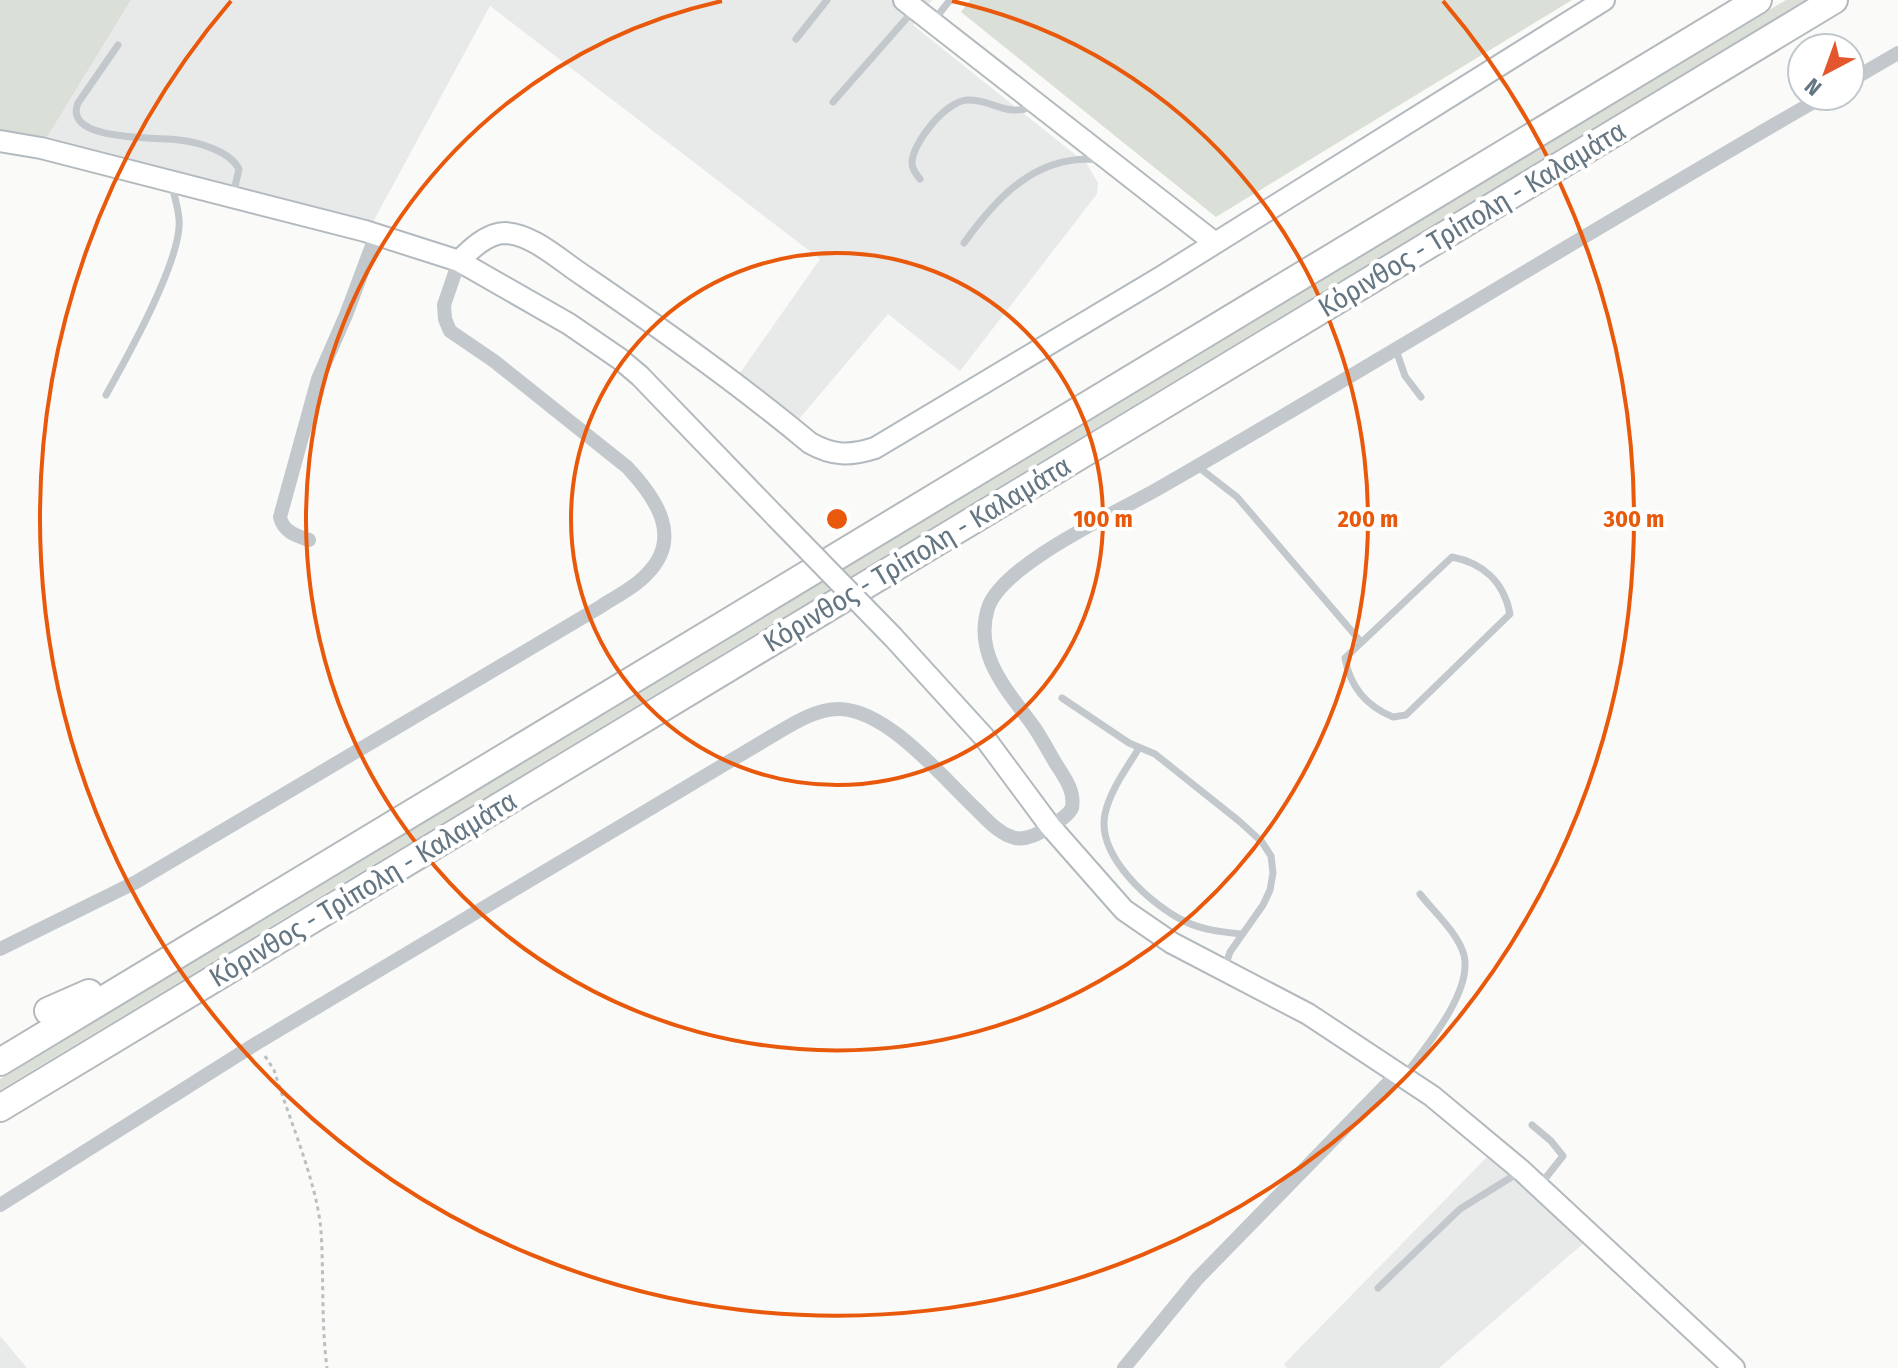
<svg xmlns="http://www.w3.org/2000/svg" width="1898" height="1368" viewBox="0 0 1898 1368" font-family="'Fira Sans Condensed',sans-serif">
<rect width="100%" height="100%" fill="#fafaf8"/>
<!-- built -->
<path fill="#e8e9e9" d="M131,0H932L913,25L1087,164L1098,183L1097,194L960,371L888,314L799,419L740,373L820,259L490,6L373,222L44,142Z
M1488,1156L1585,1242L1439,1368H1287L1284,1364Z
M0,1336L27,1368H0Z"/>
<!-- green -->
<path fill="#dadfd7" d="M0,0H131L44,142L0,134Z
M970,0H1572L1216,217L961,12Z
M1786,0H1805L0,1090V1079Z"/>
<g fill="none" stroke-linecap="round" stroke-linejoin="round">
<defs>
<path id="secondary" d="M904,0L1215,243
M0,141L41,148L365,231L459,261L569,324L620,359L640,376L776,517
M459,261C470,250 487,233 505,233C533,234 562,262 584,276C662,329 738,383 810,443C833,456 850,456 875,448L1161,277L1604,0
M893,637L984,737L1050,826L1124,910L1172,943L1308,1014L1432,1096L1521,1170L1734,1368"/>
<path id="highway" d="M48,1011L89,993
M0,1062L1758,0
M0,1108L1834,0"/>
</defs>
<!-- secondary casing -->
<use href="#secondary" stroke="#b3babf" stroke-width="24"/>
<!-- highway casing -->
<use href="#highway" stroke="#b4b9bd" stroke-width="30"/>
<!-- path -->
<path stroke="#bbbfc2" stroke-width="3" stroke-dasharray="4 4" stroke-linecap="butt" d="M265,1056L274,1070C289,1119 317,1182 321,1231C324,1277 321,1322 327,1368"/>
<!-- lane -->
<path stroke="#c3c8cc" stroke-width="7" d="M934,20L950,0
M796,39L827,0
M118,45L78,103C62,142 158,137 179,140C198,142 230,151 239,169L233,195
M833,102L913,11
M920,179C916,174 912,169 912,163C912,143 946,101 967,100C993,99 1003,117 1033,107
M964,243C997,197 1037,153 1100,160
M1396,350L1405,376L1421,397
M106,395C126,359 183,258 179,219C178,207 174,194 171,183
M1197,466L1237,497L1361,642
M1452,557C1483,563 1504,582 1510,614L1406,715L1393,717C1366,706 1350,687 1345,658Z
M1062,698L1129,743L1155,754L1239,821L1262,842L1271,856L1273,873L1270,890L1263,905L1230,952L1225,967
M1139,748C1127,768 1110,790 1105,814C1096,856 1152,906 1186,922C1203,930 1223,932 1241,934
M1404,1076C1425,1048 1473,992 1464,955C1458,933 1434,912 1420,894
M1532,1125L1551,1141L1563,1156L1540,1185
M1378,1288L1460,1209L1518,1173"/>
<!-- street -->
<path stroke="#c3c8cc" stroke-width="14" d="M1850,81L1898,53
M309,540C297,536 283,532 280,517L318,379L346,315L376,235
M0,949L136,882L600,607C615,597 634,588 646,575C684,538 656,498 627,467L494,361L450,331L445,319L444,305L459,261
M0,1205L257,1043L767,739C788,727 815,708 840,709C889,711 942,777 976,809C987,820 999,834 1015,838C1027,840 1038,834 1049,827C1057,822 1067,817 1072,808C1075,791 1065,778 1056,764C1049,752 1042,739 1034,727C1009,692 973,656 988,608C1002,565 1113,514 1154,491C1379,362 1599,225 1824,96
M1124,1368L1197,1279L1399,1072"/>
<!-- secondary -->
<use href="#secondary" stroke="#fff" stroke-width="20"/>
<!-- highway -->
<use href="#highway" stroke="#fff" stroke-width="26"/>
<defs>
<path id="secondary-bridge" d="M776,517L893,637"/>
</defs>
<!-- secondary-bridge casing -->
<use href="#secondary-bridge" stroke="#b3babf" stroke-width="24" stroke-linecap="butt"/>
<!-- secondary-bridge -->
<use href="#secondary-bridge" stroke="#fff" stroke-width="20"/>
</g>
<!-- distance rings -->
<g fill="none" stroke="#e8590c" stroke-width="4">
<circle cx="837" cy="519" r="266"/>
<path d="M952 1A531 531 0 1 1 722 1"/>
<path d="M1443 1A797 797 0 1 1 231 1"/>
</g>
<g text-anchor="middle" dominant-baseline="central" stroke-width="8" stroke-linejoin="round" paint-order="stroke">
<!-- street labels -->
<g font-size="28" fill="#657683" stroke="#fff">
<text transform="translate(1472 219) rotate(-31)">Κόρινθος - Τρίπολη - Καλαμάτα</text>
<text transform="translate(917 554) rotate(-31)">Κόρινθος - Τρίπολη - Καλαμάτα</text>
<text transform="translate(363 889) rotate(-31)">Κόρινθος - Τρίπολη - Καλαμάτα</text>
</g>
</g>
<circle cx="837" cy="519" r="12" fill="#e8590c" stroke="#fff" stroke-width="4"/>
<g font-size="24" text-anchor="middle" font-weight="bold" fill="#e8590c" stroke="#fff" stroke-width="8" stroke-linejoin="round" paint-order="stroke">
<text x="1103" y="527">100 m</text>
<text x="1368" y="527">200 m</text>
<text x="1634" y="527">300 m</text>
</g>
<!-- north arrow -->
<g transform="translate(1826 72) rotate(221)"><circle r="38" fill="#ffffff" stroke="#c1c8cd" stroke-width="2"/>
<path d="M0-6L14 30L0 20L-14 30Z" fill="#e4572e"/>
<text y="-12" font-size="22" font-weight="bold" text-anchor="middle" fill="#657683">N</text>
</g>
</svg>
